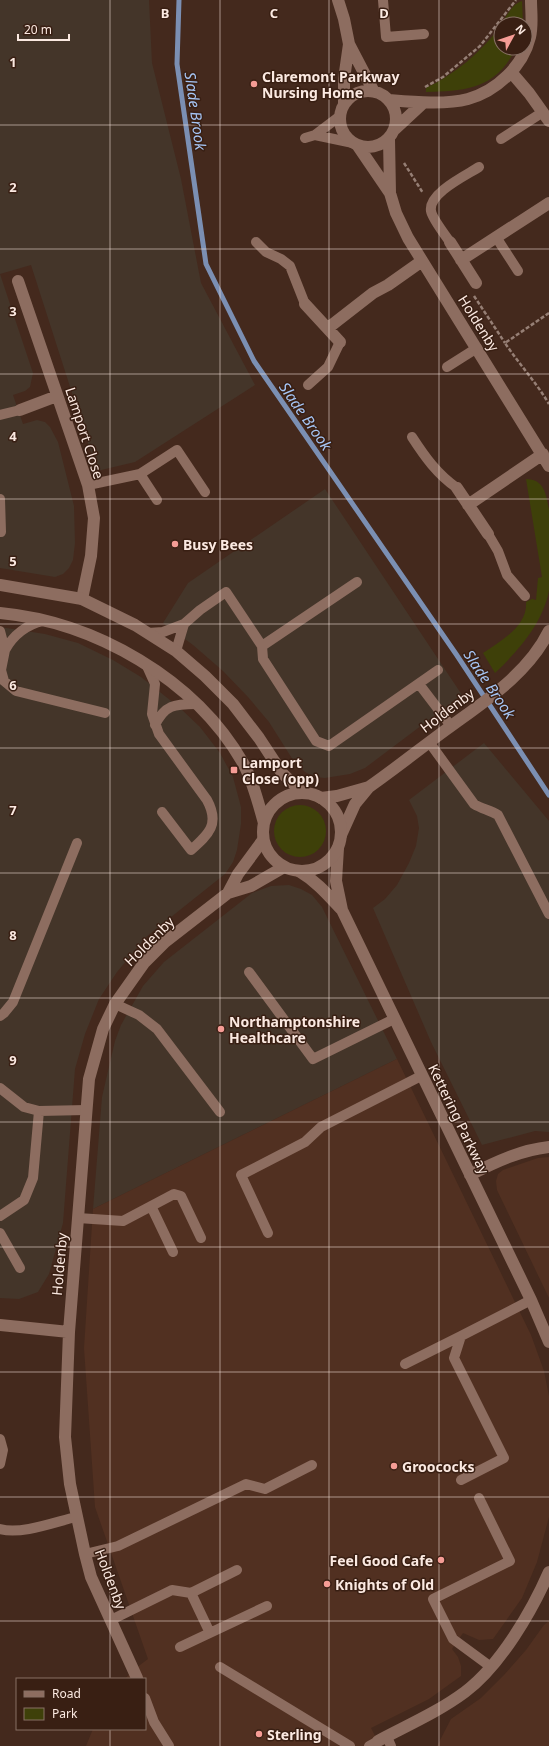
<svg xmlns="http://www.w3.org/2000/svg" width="549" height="1746" viewBox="0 0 549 1746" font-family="'Noto Sans',sans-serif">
<rect width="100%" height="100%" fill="#44291d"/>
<!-- commercial -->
<path fill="#443529" d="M0,0H149L152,63L181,179L201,283L255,385L135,462L97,471L31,265L0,274Z
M0,274L33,373L30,387L25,391L13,395L23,424L37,420L45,422L50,427L58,442L74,506L75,543L73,560L69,568L63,574L55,577L0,568Z
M325,489L462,695L365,768L350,774L325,778L315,777L305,772L293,760L269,722L248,697L223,671L193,645L163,623L188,583Z
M0,627L45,634L78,643L113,660L141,677L180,708L200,727L220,753L233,777L241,807V824L237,850L233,862L225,874L146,937L117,972L99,999L85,1034L75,1069L63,1223L49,1274L38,1292L19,1299L0,1298Z
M484,743L549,821V1132L535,1131L482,1145L431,1042L373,908L385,899L397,885L409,863L416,846L419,828L417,816L409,800Z
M289,885L301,889L312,895L322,907L397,1059L93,1209L102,1097L115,1041L121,1025L143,986L164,962L252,893L271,886Z"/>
<!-- built -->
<path fill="#513021" d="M397,1059L531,1335L544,1371L549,1396V1517L537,1562L522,1598L493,1639L479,1640L463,1633L452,1649L458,1657L461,1666V1676L429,1699L371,1728L380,1746H86L93,1729H145V1679H125L132,1671L148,1659L95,1507L84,1348L93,1209Z
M549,1157V1298L497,1190L496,1181L498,1174L503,1170L538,1158Z
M549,1621V1746H437L451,1719L481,1698L504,1675L526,1650L544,1625Z"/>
<!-- green -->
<path fill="#3e4009" d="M522,1L523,24H501C507,16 512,4 522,1Z
M501,25V48H516C496,89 466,91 426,92V88C455,74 482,52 501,25Z
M526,479C544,479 546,494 549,509V591C542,624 519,650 495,673L483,653C501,641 528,626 526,602L532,599L536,600L538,578L542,577Z
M274 831a26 26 0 1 1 52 0a26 26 0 1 1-52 0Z"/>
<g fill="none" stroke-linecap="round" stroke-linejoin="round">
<!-- stream -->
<path stroke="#7b8fb3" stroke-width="5" d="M179,0L177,64L206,264L254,361L456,654L549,795"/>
<!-- path -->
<path stroke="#967f75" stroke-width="2.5" stroke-dasharray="4 2" stroke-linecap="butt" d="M425,87L443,77L480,46L516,0
M404,163L423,193
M474,296L505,343
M549,313L505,343C519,364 536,382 549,404"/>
<!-- service -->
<path stroke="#8d6d60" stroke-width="10" d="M383,0L386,37L424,34
M315,135L353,143
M305,138L315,135L340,116
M501,139L543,112
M496,237L518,271
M256,242L266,252L281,259L290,266L305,304
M450,242C445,235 432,218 431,211C428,193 467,175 479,167
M447,367L477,348
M308,385L328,367L340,342
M0,415L20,410
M412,437C425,457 437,474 457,488
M140,474L157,500
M88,485L140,474L177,450L205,492
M0,499L1,532
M488,534L498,551L507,575L525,596
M0,631L5,650L1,670L4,681L16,691L105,713
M148,633L163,632L184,624L200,610L226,592L262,646L263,659L316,741L329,746L438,670
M262,646L357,582
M5,650C14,634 26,625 43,621
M176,651L184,624
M146,664L155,684L152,714L159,734L207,800C220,824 209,834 191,850L162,812
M419,684L451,726
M155,725C165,705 174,704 196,704
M429,742L474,804C482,809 490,810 498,815L549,914
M249,972L313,1059L394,1019
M115,1004L139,1015L157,1029L220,1112
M0,1016L4,1013L13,1002L77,843
M0,1088L24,1107L39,1111L86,1110
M151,1206L173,1252
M0,1216L24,1200L33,1178L39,1111
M78,1218L123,1221L174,1194L181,1196L201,1238
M0,1233L20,1268
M268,1233L241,1175L305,1142L321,1127L421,1076
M405,1364L461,1336
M0,1439L3,1450L0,1464
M461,1480L504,1458L454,1358L461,1336L531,1300
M479,1498L510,1561L433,1599L453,1639L491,1667
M0,1529C21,1535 55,1522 76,1517
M85,1554L118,1546L246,1484L265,1489L312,1465
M191,1593L237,1570
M111,1620L172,1590L191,1593L210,1633
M180,1647L267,1606
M220,1667L350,1746
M145,1698L154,1722L169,1746
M387,1737L391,1746
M369,1746L378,1741"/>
<!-- minor -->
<path stroke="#8d6d60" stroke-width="12" d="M338,0L344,19L349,44L373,90
M511,72L529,93L549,121
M340 119a28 28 0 1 1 56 0a28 28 0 1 1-56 0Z
M389,100C413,102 445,105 468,99C497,91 523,66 530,37C533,25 531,12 531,0
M344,104V79L349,44
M395,129L423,103
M389,139L390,193
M358,146L390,193L396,213L408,238L549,466
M450,242L476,283
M461,260L549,203
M18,281L88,485L94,518L91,556L82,599
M305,304L340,342
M328,328L373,293L388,285L422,261
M20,410L57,396
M457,488L488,534
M468,505L543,454
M321,798L337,796L369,787
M341,835L355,804L369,787C396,768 421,748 447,729C485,701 528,674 549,631
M338,848L336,881L342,910L531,1300L549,1342
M299,871C316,881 328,895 341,909
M228,893L238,874L263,840
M470,1175C495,1162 521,1150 549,1147
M0,1325L69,1332
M137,1678L91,1577L85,1554L70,1484L65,1437L69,1332L89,1079L103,1029L115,1004L144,963L165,942L228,893L251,886L284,867
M378,1741C408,1725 438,1712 465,1692C500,1666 532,1611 549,1572"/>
<!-- tertiary -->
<path stroke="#8d6d60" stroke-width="12" d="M0,585L82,599L135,625L176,651L205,676L233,704L259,738L282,773L303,793
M0,613C95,622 195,679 243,763C253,781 258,802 264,823
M263 832a39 39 0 1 1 78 0a39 39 0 1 1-78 0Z"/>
</g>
<!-- grid -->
<path fill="none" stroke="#fbe9e1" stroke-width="1" stroke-opacity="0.55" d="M110,0V1679M220,0V1746M329,0V1746M439,0V1746M0,125H549M0,249H549M0,374H549M0,499H549M0,624H549M0,748H549M0,873H549M0,998H549M0,1122H549M0,1247H549M0,1372H549M0,1497H549M0,1621H549M110,1729V1746"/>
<!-- markers -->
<g fill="#f59c95" stroke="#391f13" stroke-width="1.5">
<circle cx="254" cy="84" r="4"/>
<circle cx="175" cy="544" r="4"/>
<rect x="230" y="766" width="8" height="8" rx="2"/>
<circle cx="221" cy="1029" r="4"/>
<circle cx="394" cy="1466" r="4"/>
<circle cx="441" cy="1560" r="4"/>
<circle cx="327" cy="1584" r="4"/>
<circle cx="259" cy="1734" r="4"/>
</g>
<g text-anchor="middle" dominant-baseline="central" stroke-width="3" stroke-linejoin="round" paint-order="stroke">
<!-- poi labels -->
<g font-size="14" font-weight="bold" fill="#fbe9e1" stroke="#391f13" text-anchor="start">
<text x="262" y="76">Claremont Parkway<tspan x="262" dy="16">Nursing Home</tspan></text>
<text x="183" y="544">Busy Bees</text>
<text x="242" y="762">Lamport<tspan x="242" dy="16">Close (opp)</tspan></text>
<text x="229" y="1021">Northamptonshire<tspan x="229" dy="16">Healthcare</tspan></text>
<text x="402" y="1466">Groococks</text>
<text x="433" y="1560" text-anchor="end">Feel Good Cafe</text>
<text x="335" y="1584">Knights of Old</text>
<text x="267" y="1734">Sterling</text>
</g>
<!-- street labels -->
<g font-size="14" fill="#fbe9e1" stroke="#391f13">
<text transform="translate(479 323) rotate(58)">Holdenby</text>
<text transform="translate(85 433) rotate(72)">Lamport Close</text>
<text transform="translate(447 710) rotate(-37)">Holdenby</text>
<text transform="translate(149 941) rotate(-45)">Holdenby</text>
<text transform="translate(459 1119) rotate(64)">Kettering Parkway</text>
<text transform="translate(59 1264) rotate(-85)">Holdenby</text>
<text transform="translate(111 1579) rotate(69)">Holdenby</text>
</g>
<!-- water labels -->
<g font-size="15" font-style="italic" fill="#a6c6f6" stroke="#391f13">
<text transform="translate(196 111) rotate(82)">Slade Brook</text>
<text transform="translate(306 416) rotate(55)">Slade Brook</text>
<text transform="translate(490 684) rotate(56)">Slade Brook</text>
</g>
</g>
<g font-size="13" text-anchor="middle" font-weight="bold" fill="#fbe9e1" stroke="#391f13" stroke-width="3" stroke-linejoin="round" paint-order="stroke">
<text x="165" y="18">B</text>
<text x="274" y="18">C</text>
<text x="384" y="18">D</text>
<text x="13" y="67">1</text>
<text x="13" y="192">2</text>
<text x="13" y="316">3</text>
<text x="13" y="441">4</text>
<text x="13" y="566">5</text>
<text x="13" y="690">6</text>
<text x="13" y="815">7</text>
<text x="13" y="940">8</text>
<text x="13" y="1065">9</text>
</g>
<!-- legend -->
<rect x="16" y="1678" width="130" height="52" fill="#391f13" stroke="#877065"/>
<rect x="24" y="1691" width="20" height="6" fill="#8d6d60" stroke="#877065"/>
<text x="52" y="1698" font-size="12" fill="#fbe9e1">Road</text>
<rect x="24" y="1708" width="20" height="12" fill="#3e4009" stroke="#877065"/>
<text x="52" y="1718" font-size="12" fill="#fbe9e1">Park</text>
<!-- north arrow -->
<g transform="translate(513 36) rotate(50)"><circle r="19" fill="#391f13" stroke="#877065"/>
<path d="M0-3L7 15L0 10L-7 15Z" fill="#f59c95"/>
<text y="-6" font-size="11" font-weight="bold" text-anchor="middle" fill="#fbe9e1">N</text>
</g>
<!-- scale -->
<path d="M18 34v6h51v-6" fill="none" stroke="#fbe9e1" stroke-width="2"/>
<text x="24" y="34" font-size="12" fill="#fbe9e1" stroke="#391f13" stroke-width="3" paint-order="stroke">20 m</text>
</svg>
